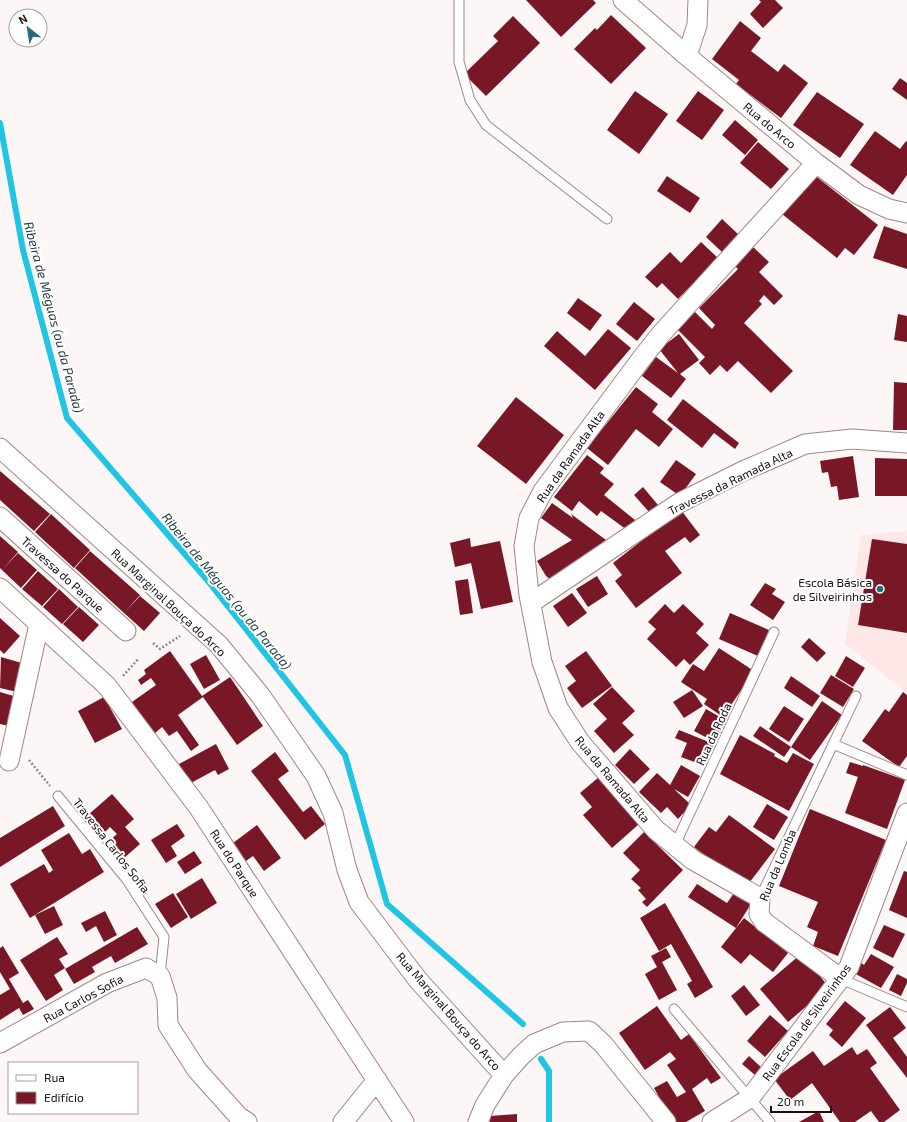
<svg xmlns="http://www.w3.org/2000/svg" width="907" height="1122" viewBox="0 0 907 1122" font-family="'Exo 2',sans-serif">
<rect width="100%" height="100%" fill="#fdf6f6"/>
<!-- built -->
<path fill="#fee7e7" d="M907,531V693L845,644L861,535Z"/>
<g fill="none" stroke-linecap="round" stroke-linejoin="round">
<!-- stream -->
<path stroke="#20c5e4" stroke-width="6" d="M0,123L23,250L67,418L208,581L345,755L387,904L523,1024
M541,1059L549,1071V1122"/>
</g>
<!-- building -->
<path fill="#781827" d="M526,0H593L596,3L561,37Z
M759,0H775L783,8L763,28L750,14L761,2Z
M611,15L646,48L611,84L574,49L595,28L597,30Z
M513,16L540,43L486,96L464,74L498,41L493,36Z
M740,21L761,38L751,51L778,72L784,64L808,83L781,118L736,84L739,80L712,59Z
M900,78L907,83V100L892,89Z
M635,91L668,114L639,154L607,130Z
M698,91L724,110L702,140L676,121Z
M817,92L864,124L840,158L793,125Z
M735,120L758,140L745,155L722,135Z
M875,131L900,149L906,141L907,142V175L893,195L850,165Z
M758,142L789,169L771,189L740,163Z
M813,174L878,225L854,255L845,248L837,258L782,214Z
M667,176L700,198L690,213L657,191Z
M722,219L739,235L723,253L706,237Z
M884,226L907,234V269L873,258Z
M701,242L718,258L678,299L662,283L657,288L645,277L670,252L681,263Z
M753,247L769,262L759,272L783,296L774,305L764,295L759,301L762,304L744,323L793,371L771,393L738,361L727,372L720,365L710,375L699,363L705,357L678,330L695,312L712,329L715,325L699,308L738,269L734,265Z
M578,298L602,315L590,331L567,313Z
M634,302L655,319L637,341L616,324Z
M898,314L907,316V342L894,340Z
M608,329L631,348L595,390L544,346L557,331L585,356Z
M679,334L699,360L680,374L686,379L671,398L642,376L656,357L678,373L659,349Z
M894,382L907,383V430H893Z
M636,387L658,404L652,412L673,429L659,447L636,429L608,465L587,448Z
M516,397L564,435L526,484L477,446Z
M683,399L739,443L735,449L714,433L702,448L667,420Z
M587,455L604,468L600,473L614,484L604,495L635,520L627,530L601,511L597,516L579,501L572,511L554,497Z
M853,456L859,497L839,500L837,486L831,487L828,472L822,473L820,461Z
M875,458L907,459V496H875Z
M676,460L696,474L680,496L660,482Z
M0,471L50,514L34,531L0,500Z
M643,487L658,505L649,512L634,495Z
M552,503L573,518L571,514L610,543L550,579L546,576L537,561L572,540L541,518Z
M681,510L700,535L690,543L685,537L665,551L682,573L636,608L615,581L622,575L613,563Z
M51,514L90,550L74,568L35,532Z
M0,536L18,552L2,570L0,568Z
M470,538L471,547L500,541L513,602L481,609L471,563L455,567L450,543Z
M872,539L907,544V633L858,625Z
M90,551L140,595L124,613L75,568Z
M18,553L37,570L21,588L2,570Z
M38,571L58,589L42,606L22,589Z
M597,576L608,594L588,607L576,589Z
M468,579L473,613L460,615L455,581Z
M765,583L776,589L772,594L785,602L773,620L750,605Z
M59,589L78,607L62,624L43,607Z
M572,593L587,613L568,627L553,606Z
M140,596L160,613L144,631L124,613Z
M665,604L674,613L683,604L704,624L696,633L709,645L690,665L684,659L676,667L647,639L656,629L648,622Z
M79,607L99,625L83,642L63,624Z
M730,613L769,630L758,656L719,639Z
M0,618L20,636L4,654L0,650Z
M809,638L826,653L817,662L801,647Z
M719,648L754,671L723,717L704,704L707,699L681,682L693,664L704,671Z
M170,651L202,696L230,677L263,726L237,745L203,697L178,715L199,745L191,751L177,731L169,736L162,727L154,734L132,702L156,685L151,678L141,685L138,680L146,674L144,670Z
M586,651L612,686L582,708L567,688L576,681L565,666Z
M206,655L220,680L204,689L190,664Z
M846,656L865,668L853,687L835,676Z
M1,657L25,664L17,692L0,688Z
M831,675L854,689L843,707L820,693Z
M791,676L820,696L812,707L784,688Z
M612,687L635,711L622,723L634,735L614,753L594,731L607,719L593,704Z
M692,690L703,706L684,718L673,702Z
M0,692L17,697L9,726L0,724Z
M903,692L907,695V756L899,767L862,741L885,709L889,712Z
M104,697L122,729L95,743L78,711Z
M822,701L842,715L810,760L791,747Z
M784,706L804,719L789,742L769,729Z
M706,709L727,721L715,742L694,731Z
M760,726L791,747L784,757L753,736Z
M679,730L714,744L705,766L681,757L687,743L675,738Z
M740,735L775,754L774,756L787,763L793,753L814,764L789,811L720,774Z
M216,744L229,769L218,775L215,770L189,784L179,764Z
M630,749L650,769L634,784L615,765Z
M275,752L289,771L278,779L303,812L311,806L325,824L305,840L251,771Z
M850,762L863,766V765L905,780L887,829L845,813L858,777L846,773Z
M681,765L700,776L688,797L674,789L691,805L678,819L667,807L661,813L639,792L657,773L670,785Z
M599,777L639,824L612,848L583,815L592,807L580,793Z
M112,794L134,819L125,827L140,844L124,858L109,841L117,834L110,827L104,833L88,815Z
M767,804L788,817L774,840L753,827Z
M53,806L65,826L0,867V838Z
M810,809L886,840L838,956L813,946L818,932L807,927L818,902L779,886Z
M729,815L775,849L746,887L694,847L709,827L716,832Z
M177,824L185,836L171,846L177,856L166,863L151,840Z
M257,825L281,858L264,871L253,856L246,861L233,843Z
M644,832L683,870L647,907L642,902L646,899L638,890L641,888L631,879L640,870L623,853Z
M69,833L82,854L90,849L104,872L30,918L10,884L44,864L49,873L53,870L41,850Z
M194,851L202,863L185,874L177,862Z
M904,871L907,872V918L889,910Z
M202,878L217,903L191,919L176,894Z
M697,884L727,903L734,893L751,904L736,928L688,897Z
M173,893L188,917L171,928L155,904Z
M665,903L713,987L695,998L687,984L692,981L671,944L659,951L640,918Z
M54,906L63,925L45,934L35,915Z
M105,911L117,935L104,942L96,926L86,932L81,923Z
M744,918L788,953L773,972L750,954L741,964L721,947Z
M884,925L905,934L893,958L873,948Z
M137,927L148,944L115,963L111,956L92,967L95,972L74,984L65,969Z
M57,937L68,954L59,959L65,968L54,975L63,990L46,1001L20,960Z
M3,946L19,973L9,979L23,1003L28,1000L34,1009L23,1015L19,1008L0,1020V995L10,989L0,972V948Z
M666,948L671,957L662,962L677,990L659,1000L645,974L657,967L651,956Z
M801,954L829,987L788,1022L760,989Z
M871,954L894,967L881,988L854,973L860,962L864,965Z
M897,974L907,979V983L901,996L889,990Z
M744,985L760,1005L746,1016L731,996Z
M845,1001L866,1018L842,1047L829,1035L833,1030L826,1024Z
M657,1006L681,1040L689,1034L721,1078L711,1084L707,1078L692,1089L705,1111L686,1122H673L654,1088L667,1081L677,1097L686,1092L667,1065L676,1059L670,1052L645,1070L619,1033Z
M890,1007L906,1028L893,1038L907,1057V1078L866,1025Z
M770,1015L788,1031L765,1057L747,1041Z
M852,1047L857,1055L867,1049L877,1063L870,1068L900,1110L884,1122H879L871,1111L855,1122H840L812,1083L790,1100L774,1079L813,1051L824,1066Z
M749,1056L762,1068L755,1075L742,1064Z
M819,1111L824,1122H799Z
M517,1114V1122H490V1116Z"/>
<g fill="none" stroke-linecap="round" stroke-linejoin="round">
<defs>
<path id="lane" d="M459,0V62L470,100L486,125L607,219
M833,744L907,775
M58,796L127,880L164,937L160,976
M675,845L774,632
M760,898L856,696
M841,979L907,1007
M674,1009L770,1122"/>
<path id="street" d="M623,0L687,56L816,163L859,195L889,209L907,213
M687,56L697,25L698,0
M816,163L661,334L642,358L543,491L529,518L524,546L529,595L542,662L558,708L580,742L656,830L693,860L760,898L759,914L764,922L841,979
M0,448L219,645L260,695L316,776L333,813L347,870L359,902L418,980L504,1075
M0,517L126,631
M0,588L107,686L199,808L404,1122
M531,603L679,503L743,471L805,444L852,439L907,443
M9,761L39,624
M0,1043L107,983L146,968L160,976L167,998L168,1025L197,1070L239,1117L247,1122
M343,1122L377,1080
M478,1122L485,1105L504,1075L521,1056L534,1044L563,1032L589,1031L603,1044L666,1122
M712,1122L750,1098L849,967L907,813"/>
</defs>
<!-- lane casing -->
<use href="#lane" stroke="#a18686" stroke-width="11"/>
<!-- street casing -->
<use href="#street" stroke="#a18686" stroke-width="21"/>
<!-- path -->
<path stroke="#918989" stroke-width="2.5" stroke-dasharray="2 2" stroke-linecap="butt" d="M153,643L160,649L180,636
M123,676L139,658
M29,760L50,786"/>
<!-- lane -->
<use href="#lane" stroke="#fff" stroke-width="9"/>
<!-- street -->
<use href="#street" stroke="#fff" stroke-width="19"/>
</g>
<!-- markers -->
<circle fill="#266b7a" stroke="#fff" stroke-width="1.5" cx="880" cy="589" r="4"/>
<g text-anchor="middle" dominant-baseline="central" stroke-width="4" stroke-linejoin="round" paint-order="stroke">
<!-- street labels -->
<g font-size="12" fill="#190f10" stroke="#fff">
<text transform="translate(770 125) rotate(40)">Rua do Arco</text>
<text transform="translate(570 456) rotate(-55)">Rua da Ramada Alta</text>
<text transform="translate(730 481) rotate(-26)">Travessa da Ramada Alta</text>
<text transform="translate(63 574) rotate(42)">Travessa do Parque</text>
<text transform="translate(169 602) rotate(43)">Rua Marginal Bouça do Arco</text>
<text transform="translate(713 734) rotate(-65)">Rua da Roda</text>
<text transform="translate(613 779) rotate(50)">Rua da Ramada Alta</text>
<text transform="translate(112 845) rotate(52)">Travessa Carlos Sofia</text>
<text transform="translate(235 863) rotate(57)">Rua do Parque</text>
<text transform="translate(777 865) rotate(-67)">Rua da Lomba</text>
<text transform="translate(83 998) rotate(-28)">Rua Carlos Sofia</text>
<text transform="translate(449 1011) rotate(49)">Rua Marginal Bouça do Arco</text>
<text transform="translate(806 1022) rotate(-54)">Rua Escola de Silveirinhos</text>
</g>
<!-- poi labels -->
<g font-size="12" fill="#190f10" stroke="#fff" text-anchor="end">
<text x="872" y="582">Escola Básica<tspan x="872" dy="14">de Silveirinhos</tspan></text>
</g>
<!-- water labels -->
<g font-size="13" font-style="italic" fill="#1f373d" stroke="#fff">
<text transform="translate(54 317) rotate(75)">Ribeira de Méguas (ou da Parada)</text>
<text transform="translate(227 591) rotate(51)">Ribeira de Méguas (ou da Parada)</text>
</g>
</g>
<!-- legend -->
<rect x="8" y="1062" width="130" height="52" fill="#ffffff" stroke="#a39f9f"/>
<rect x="16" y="1075" width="20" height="6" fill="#ffffff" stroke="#a39f9f"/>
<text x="44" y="1082" font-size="12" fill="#190f10">Rua</text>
<rect x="16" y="1092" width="20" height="12" fill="#781827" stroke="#a39f9f"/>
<text x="44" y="1102" font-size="12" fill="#190f10">Edifício</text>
<!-- north arrow -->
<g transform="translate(28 28) rotate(330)"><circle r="19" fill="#ffffff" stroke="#a39f9f"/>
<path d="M0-3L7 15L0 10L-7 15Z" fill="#266b7a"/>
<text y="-6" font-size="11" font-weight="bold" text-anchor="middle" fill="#190f10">N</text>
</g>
<!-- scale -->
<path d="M771 1106v6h60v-6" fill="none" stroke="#190f10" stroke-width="2"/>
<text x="777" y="1106" font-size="12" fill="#190f10" stroke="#ffffff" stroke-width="3" paint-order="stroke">20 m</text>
</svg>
